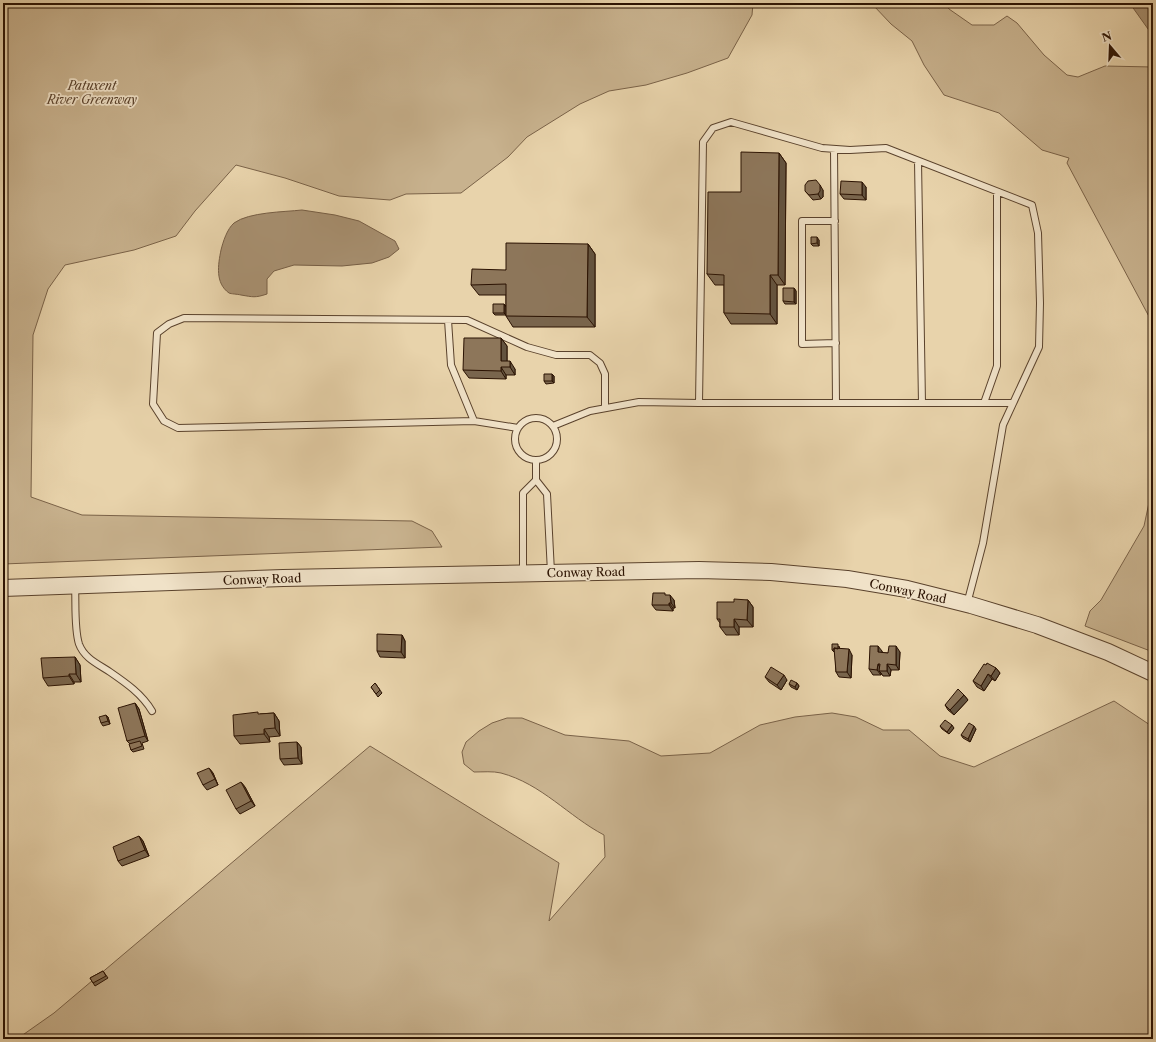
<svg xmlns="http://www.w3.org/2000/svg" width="1156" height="1042" viewBox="0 0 1156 1042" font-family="'Libre Caslon Text',serif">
<rect width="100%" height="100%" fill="#e8d3ab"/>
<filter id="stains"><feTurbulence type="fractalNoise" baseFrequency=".005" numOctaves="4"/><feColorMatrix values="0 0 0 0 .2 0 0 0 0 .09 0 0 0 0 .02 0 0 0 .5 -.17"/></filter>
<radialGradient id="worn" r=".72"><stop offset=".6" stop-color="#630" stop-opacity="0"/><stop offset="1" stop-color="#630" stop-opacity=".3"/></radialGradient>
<!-- green -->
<path fill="#c8b28e" stroke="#7a6248" d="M3,3H419L423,4L507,3L535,6L539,3H753L752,15L728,58L687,73L646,85L609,91L580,104L527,137L508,157L461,193L406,194L390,200L339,196L285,178L236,165L195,211L176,236L134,250L65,265L48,289L33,335L31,497L82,515L412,521L432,531L442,547L3,564Z
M868,3H945L949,9L972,25H994L1007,16L1017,23L1044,55L1067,75L1078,77L1105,66L1153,67V324L1067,163L1069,158L1042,150L999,113L944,95L924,65L912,41L891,24L873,5Z
M1153,484V652L1085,626L1090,611L1101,600L1144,526Z
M1114,701L1153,727V1039H17L54,1013L370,746L559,863L549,921L605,857L604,835C568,816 542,784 501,773C493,771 483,772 474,772L464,764L462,752L466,742L479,731L492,723L507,718H522L565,735L629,741L661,756L710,753L760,725L795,717L832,713L856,717L883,730H909L940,756L974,767Z"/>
<!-- water -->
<path fill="#a89172" stroke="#765e45" d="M1127,3H1153V36L1131,5Z
M302,210L335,215L359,221L395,241L399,249L389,257L372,263L342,266L294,265L274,271L267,279V294C255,298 253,297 241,295C237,294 231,294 229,293C215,283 218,265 221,250C223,242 227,229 234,223C249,212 284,212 302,210Z"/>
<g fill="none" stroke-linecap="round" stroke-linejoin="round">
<defs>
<path id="service" d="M834,149L836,403
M918,161L922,403
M835,221H802V344L836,343
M448,320L451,365L474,421
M699,403H1013
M984,403L997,366V192
M515 439a21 21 0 1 1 42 0a21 21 0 1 1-42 0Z
M553,426L590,411L639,402L699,403L703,142L713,128L731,122L822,148L850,150L886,148L1032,205L1038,233L1040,303L1039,347L1003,425L983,543L967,604
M518,428L474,421L178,428L164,421L153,404L157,333L169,324L184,318L467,320L527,347L556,355H590L600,363L605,374V408
M536,460V480L547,494L551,572
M523,573V493L536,480
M75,586C76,602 74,628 79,644C84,658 98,664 110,672C126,683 142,694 152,711"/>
<path id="tertiary" d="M3,588L283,578L699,570L771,572L847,579L907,589L971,605L1037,625L1108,652L1153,673"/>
</defs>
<!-- service casing -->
<use href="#service" stroke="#5a422c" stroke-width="8"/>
<!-- tertiary casing -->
<use href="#tertiary" stroke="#5a422c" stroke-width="18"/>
<!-- service -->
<use href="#service" stroke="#f0e2c8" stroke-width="6"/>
<!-- tertiary -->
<use href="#tertiary" stroke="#f0e2c8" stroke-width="16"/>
</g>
<!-- wall -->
<path fill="#79654d" stroke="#2b1202" d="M779,153L786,163L785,285H777V324H731L724,313V285H715L707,274L741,192Z
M866,187V200L844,199L840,194Z
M823,190V197L821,199L813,200L805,191Z
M819,240V246H813L811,244Z
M588,244L595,254V327H513L506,316V315H495L493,313L504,304L506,306V295H479L471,285L506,270Z
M794,288L796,291V304H785L783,301Z
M501,338L507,346V361L515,369V375H506V379L469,378L463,370Z
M552,374L554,376V383L546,384L544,381Z
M666,595L674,600L675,608H673V611L656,610L652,605Z
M748,600L753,607V627H739V635H726L720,627V623L717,619L734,602Z
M402,635L405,641V658L380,657L377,651Z
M839,646L840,649L852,655L851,678L839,677L836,672L835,652H834L832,650Z
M882,651V653H888L900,652L899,670H891L890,676H883L881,673V675H873L869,669Z
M75,657L80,665L81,682H74V684L48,686L43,678Z
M986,665L996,668L1000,673L995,681L992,679L984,691L977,687L973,681Z
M765,677L787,680L781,690L769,682Z
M375,683L382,693L378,697L371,687Z
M797,683L799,686L797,690L791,687L789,684Z
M964,695L968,700L954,715L948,710L945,705Z
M135,703L139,709L148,741L142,743L144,749L133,752L131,750L130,744L127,741Z
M274,713L279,721L280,736L269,737L270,742L240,744L234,736L260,714Z
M106,715L108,717L110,724L103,726L101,723Z
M940,726L954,728L949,734L942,729Z
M976,729L970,742L963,738L961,735Z
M297,742L301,747L302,764L284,765L280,759Z
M209,768L213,773L218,785L207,790L203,785Z
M241,782L245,787L255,806L240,814L236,809Z
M139,836L143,841L149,856L122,866L118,861Z
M103,971L108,978L95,986L90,978Z"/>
<!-- shaded-wall -->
<path fill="#63533f" stroke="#2b1202" d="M779,153L786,163L785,285L778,275Z
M862,182L866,187V200L862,195Z
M820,185L823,190V197L821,199L818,194Z
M817,237L819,240V246L817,243Z
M588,244L595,254V327L587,317Z
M770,275L777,285V324L770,314Z
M794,288L796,291V304L794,302Z
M504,304L506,307V315L504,313Z
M501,338L507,346V367L501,361Z
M510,361L515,369V375L510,367Z
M501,367L506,375V379L501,371Z
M552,374L554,376V383L552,381Z
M670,595L674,600L675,608L671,603Z
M748,600L753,607V627L747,620Z
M669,603L673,608V611L669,605Z
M734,619L739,627V635L734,627Z
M402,635L405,641V658L401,652Z
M878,646L882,651V658L878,652Z
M896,646L900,652L899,670L896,665Z
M849,649L852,655L851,678L847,672Z
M75,657L80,665L81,682L76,674Z
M878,664L881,669L879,671L881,673V675L877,670Z
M887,664L891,670L890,676L887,671Z
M996,668L1000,673L995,681L991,676Z
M69,674L74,682V684L69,676Z
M988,674L992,679L984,691L981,686Z
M784,675L787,680L781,690L777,685Z
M797,683L799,686L797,690L795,687Z
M964,695L968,700L954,715L950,710Z
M135,703L139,709L148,741L145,736Z
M274,713L279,721L280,736L275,728Z
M106,715L108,717L110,724L108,721Z
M3,721L5,724V731L3,728Z
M952,725L954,728L949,734L947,732Z
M974,726L976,729L970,742L968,739Z
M264,729L269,737L270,742L264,734Z
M297,742L301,747L302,764L298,758Z
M209,768L213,773L218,785L215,779Z
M241,782L245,787L255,806L251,801Z
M139,836L143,841L149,856L145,850Z"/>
<!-- building -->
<path fill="#8d765a" stroke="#2b1202" d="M741,152L779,153L778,275H770V314L724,313V275L707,274L708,192H741Z
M816,180L820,185V191L818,194L809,195L805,191V185L808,181Z
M841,181L862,182V195L840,194Z
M811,237H817V243L811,244Z
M506,243L588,244L587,317L506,316V284L471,285L472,269L506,270Z
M783,288H794V302L783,301Z
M493,304H504V313H493Z
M464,338H501V361H510V367H501V371L463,370Z
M544,374H552V381H544Z
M653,593H665V595H670L671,603H669V605H652Z
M734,599L748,600L747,620L734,619V627H720V619H717V602H734Z
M377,634L402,635L401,652L377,651Z
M832,644H838V649L834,648V650H832Z
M870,646H878V652L888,653L889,646H896V665L887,664V671H879L880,664H878L877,670L869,669Z
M834,648L849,649L847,672H836Z
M75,657L76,674H69V676L43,678L41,658Z
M987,663L996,668L991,676L988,674L981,686L973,681L984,664L986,665Z
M771,667L784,675L777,685L765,677Z
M791,680L797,683L795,687L789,684Z
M375,683L380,690L376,694L371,687Z
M958,689L964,695L950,710L945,705Z
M135,703L145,736L127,741L118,708Z
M258,712V714L274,713L275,728L264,729V734L234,736L233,715Z
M106,715L108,721L101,723L99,717Z
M945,720L952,725L947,732L940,726Z
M969,723L974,726L968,739L961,735Z
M140,741L142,746L131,750L129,744Z
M297,742L298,758L280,759L279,743Z
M209,768L215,779L203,785L197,773Z
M241,782L251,801L236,809L226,790Z
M139,836L145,850L118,861L113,847Z
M103,971L106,976L93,983L90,978Z"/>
<g text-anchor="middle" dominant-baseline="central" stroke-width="3.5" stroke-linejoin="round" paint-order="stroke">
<!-- park labels -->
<g font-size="12" font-style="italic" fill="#5a422c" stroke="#f0e2c8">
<text x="92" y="85">Patuxent<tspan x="92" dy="14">River Greenway</tspan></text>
</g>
<!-- street labels -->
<g font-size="12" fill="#2b1202" stroke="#f0e2c8">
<text transform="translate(586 572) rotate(-1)">Conway Road</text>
<text transform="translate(262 579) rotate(-2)">Conway Road</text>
<text transform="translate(908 591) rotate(12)">Conway Road</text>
</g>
</g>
<!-- margin -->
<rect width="1156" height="1042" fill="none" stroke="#e8d3ab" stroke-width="16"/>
<rect x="4" y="4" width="1148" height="1034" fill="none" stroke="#2b1202" stroke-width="2"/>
<rect x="8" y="8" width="1140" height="1026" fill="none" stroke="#2b1202"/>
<!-- north arrow -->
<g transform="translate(1110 46) rotate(341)" stroke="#f0e2c8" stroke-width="3" paint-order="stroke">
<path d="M0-3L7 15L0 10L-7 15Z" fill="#2b1202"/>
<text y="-6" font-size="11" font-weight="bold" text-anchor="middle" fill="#2b1202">N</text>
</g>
<rect width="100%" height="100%" filter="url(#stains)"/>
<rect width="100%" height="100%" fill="url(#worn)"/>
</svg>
